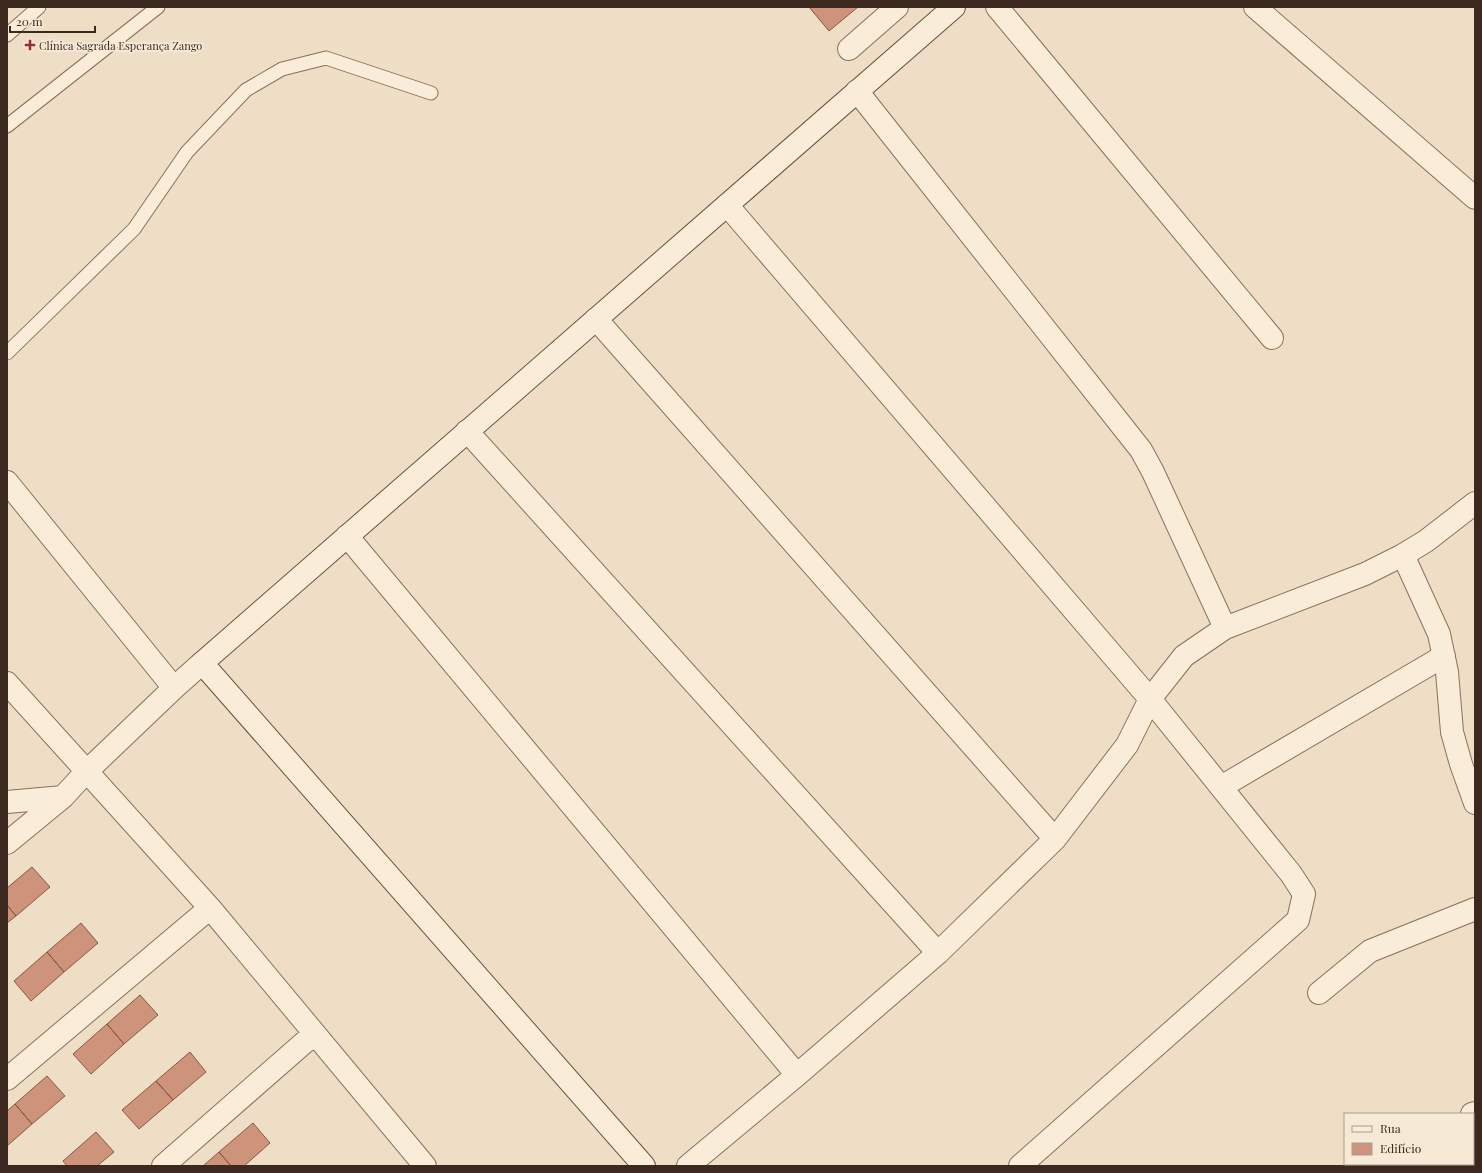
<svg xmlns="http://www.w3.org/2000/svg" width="1482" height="1173" viewBox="0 0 1482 1173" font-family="'Playfair Display',serif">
<rect width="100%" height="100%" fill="#efdec6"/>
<!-- building -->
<path fill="#ce947b" stroke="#8a5641" d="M809,7H858L829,31Z
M32,867L50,887L16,916L7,905V888Z
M7,905L16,916L7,923Z
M81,923L98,943L64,972L47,952Z
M47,952L64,972L31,1001L14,981Z
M140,995L158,1015L124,1044L107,1024Z
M107,1024L124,1044L91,1074L73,1054Z
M190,1052L206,1072L173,1100L156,1081Z
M47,1076L65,1096L32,1124L15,1104Z
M156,1081L173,1100L139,1129L122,1110Z
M15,1104L32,1124L7,1146V1111Z
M253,1123L270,1143L244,1166H231L219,1152Z
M96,1132L114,1152L97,1166H67L63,1161Z
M219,1152L231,1166H203Z"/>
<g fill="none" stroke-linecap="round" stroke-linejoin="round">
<defs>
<path id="lane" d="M7,35L39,7
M7,126L158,7
M7,353L134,229L187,152L246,90L282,69L326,58L431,93"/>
<path id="street" d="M997,7L1272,338
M1255,7L1475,198
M849,49L897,7
M857,91L1141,450L1153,472L1225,628
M727,205L1150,699L1291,874L1304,894L1298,920L1020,1166
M596,319L1055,839
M467,431L938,953
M7,482L174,688
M347,536L797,1075
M1403,555L1439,634L1447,672L1452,732L1461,764L1475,803
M7,683L210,908L425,1166
M1221,787L1444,656
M7,802L63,797
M7,843L63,797L86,772L174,688L202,663
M1319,993L1370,951L1475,909
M7,1079L210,908
M1472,1114L1475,1113
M163,1166L314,1034
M688,1166L797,1075L938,953L1055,839L1127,745L1150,699L1184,656L1225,628L1365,574L1403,555L1426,541L1475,503
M1371,1166L1374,1164"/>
<path id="secondary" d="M644,1166L202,663L954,7"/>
</defs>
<!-- lane casing -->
<use href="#lane" stroke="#8b6f5b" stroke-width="15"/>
<!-- street casing -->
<use href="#street" stroke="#8b6f5b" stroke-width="24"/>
<!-- secondary casing -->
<use href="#secondary" stroke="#6d503e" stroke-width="24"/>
<!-- lane -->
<use href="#lane" stroke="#f9ecd9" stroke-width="13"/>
<!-- street -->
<use href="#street" stroke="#f9ecd9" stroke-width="22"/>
<!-- secondary -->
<use href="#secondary" stroke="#f9ecd9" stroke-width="22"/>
</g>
<!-- markers -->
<path fill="#9b2a37" stroke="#f6e9d6" stroke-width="1.5" d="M28 39h4v4h4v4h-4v4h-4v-4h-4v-4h4z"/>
<g text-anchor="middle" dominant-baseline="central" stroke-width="3.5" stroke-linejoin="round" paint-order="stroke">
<!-- poi labels -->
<g font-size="11" fill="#3b291f" stroke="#f6e9d6" text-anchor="start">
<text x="39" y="45">Clínica Sagrada Esperança Zango</text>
</g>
</g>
<!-- border -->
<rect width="1482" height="1173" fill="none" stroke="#3b291f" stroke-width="16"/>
<!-- legend -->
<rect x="1344" y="1113" width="130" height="52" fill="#f6e9d6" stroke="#ab9c8d"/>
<rect x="1352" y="1126" width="20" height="6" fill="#f9ecd9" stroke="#ab9c8d"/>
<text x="1380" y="1133" font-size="12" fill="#3b291f">Rua</text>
<rect x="1352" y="1143" width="20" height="12" fill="#ce947b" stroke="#ab9c8d"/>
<text x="1380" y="1153" font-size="12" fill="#3b291f">Edifício</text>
<!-- scale -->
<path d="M10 26v6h85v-6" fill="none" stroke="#3b291f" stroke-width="2"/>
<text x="16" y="26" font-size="12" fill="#3b291f" stroke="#f6e9d6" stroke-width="3" paint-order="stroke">20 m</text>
</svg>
